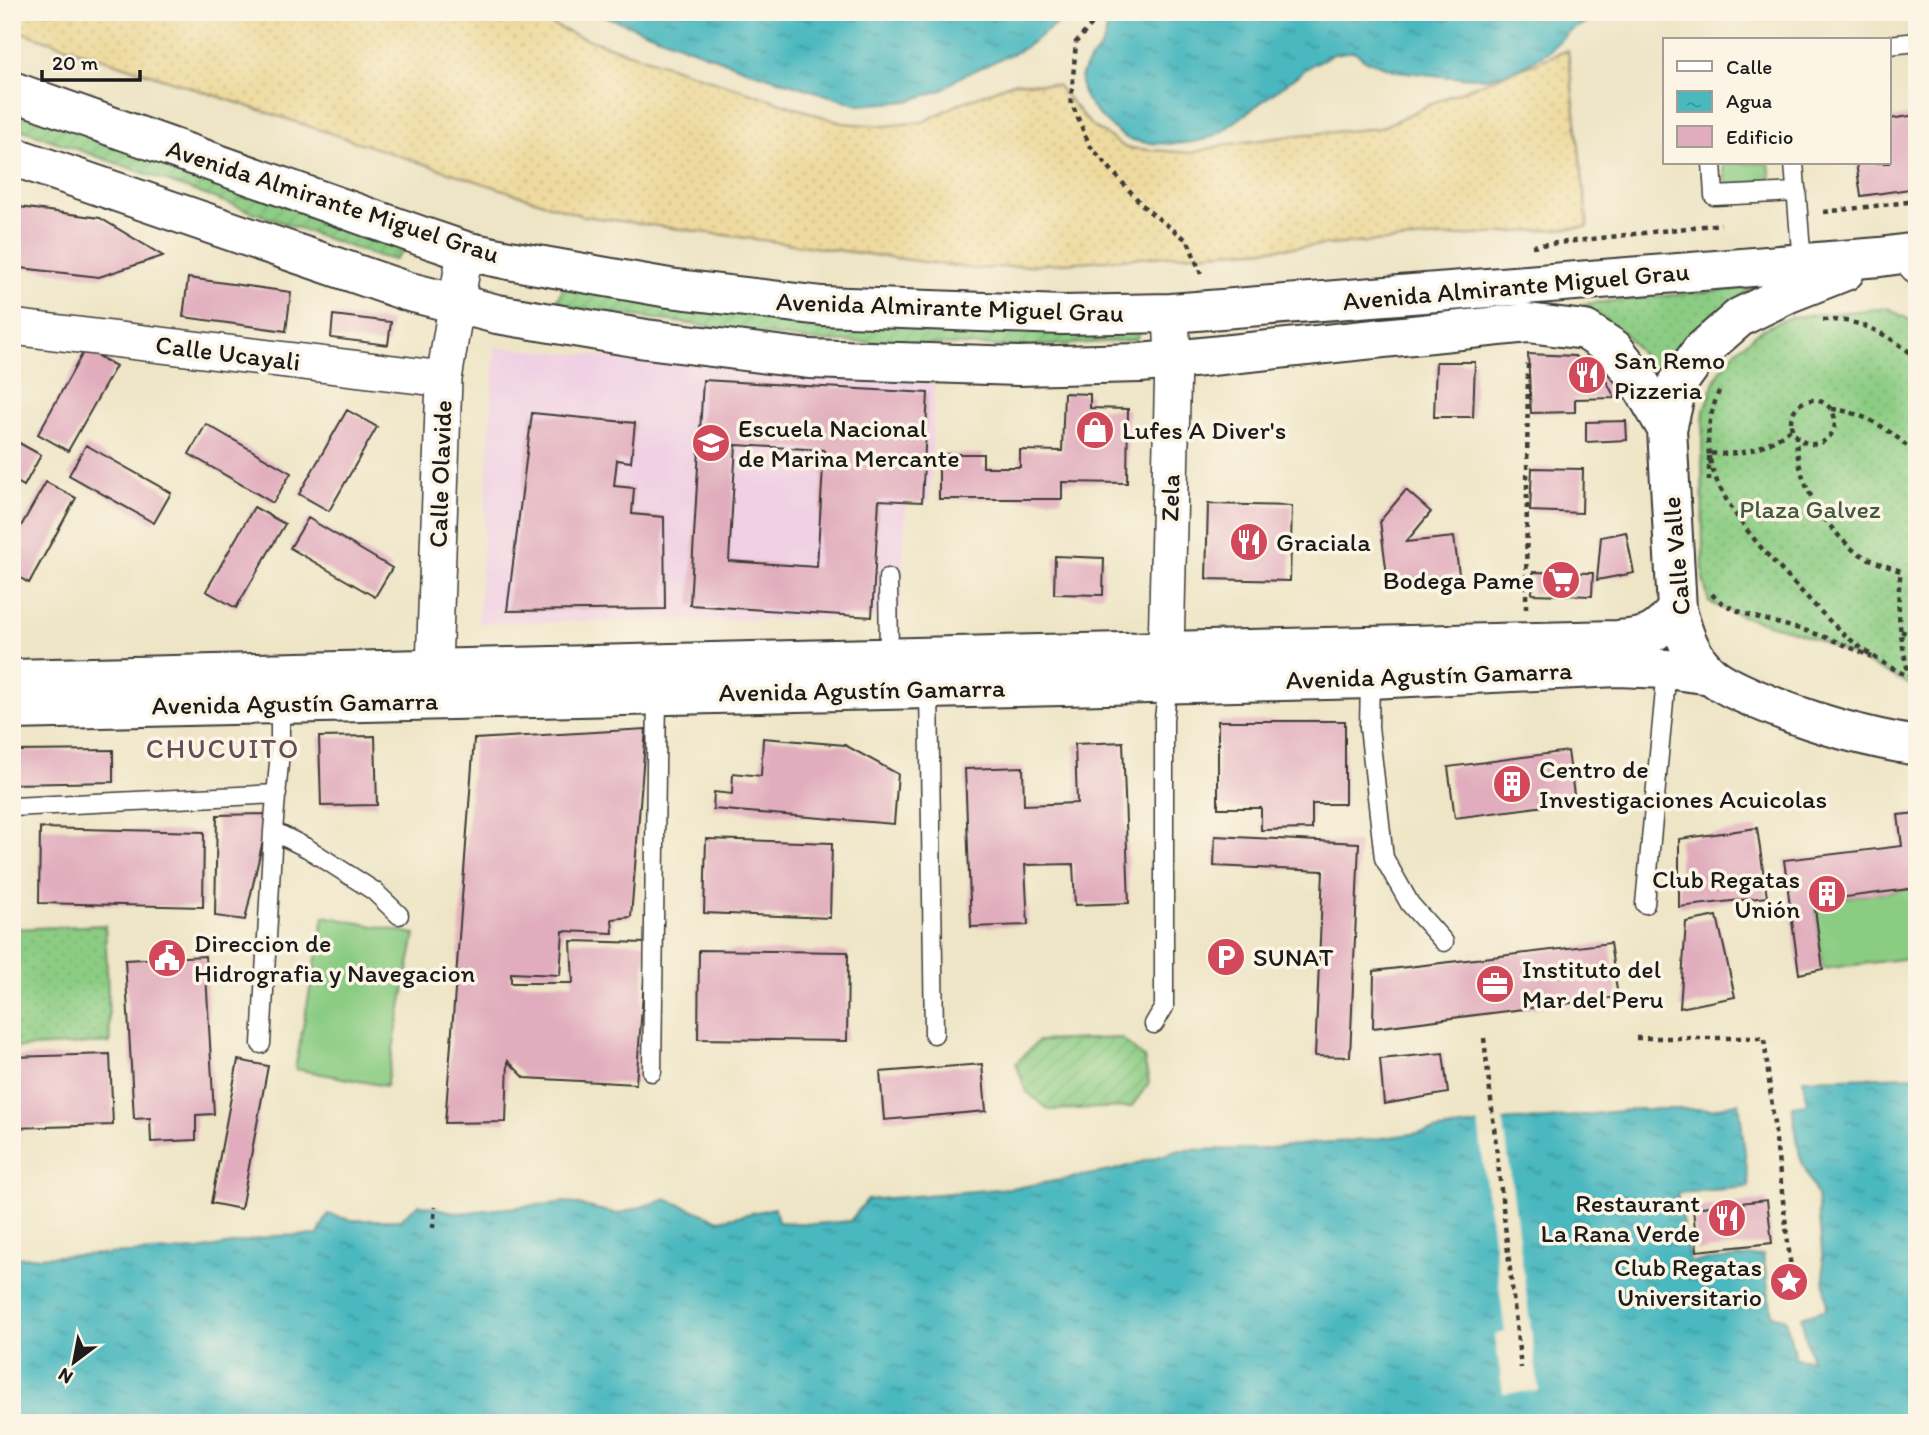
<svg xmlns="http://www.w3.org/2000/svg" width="1929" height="1435" viewBox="0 0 1929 1435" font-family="Itim,sans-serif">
<defs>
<pattern id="grass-dots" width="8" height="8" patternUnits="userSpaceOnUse" patternTransform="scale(1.75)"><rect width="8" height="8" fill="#8bcc83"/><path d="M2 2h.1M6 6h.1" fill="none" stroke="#77af71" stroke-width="1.8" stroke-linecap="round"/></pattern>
<pattern id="sand-dots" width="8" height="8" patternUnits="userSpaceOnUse" patternTransform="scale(1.75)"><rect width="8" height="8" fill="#eeda9e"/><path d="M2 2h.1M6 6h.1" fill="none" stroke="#ccba88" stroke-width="1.8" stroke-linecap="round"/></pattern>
<pattern id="garden-furrows" width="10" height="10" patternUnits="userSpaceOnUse" patternTransform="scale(1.75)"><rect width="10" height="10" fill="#8bcc83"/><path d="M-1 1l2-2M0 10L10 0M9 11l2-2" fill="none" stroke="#77af71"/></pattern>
<pattern id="water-ripples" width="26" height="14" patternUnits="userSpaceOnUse" patternTransform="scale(1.75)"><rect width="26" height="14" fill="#49b8bf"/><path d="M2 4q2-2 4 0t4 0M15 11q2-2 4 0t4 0" fill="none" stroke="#3c959a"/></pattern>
</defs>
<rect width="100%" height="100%" fill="#fcf5e5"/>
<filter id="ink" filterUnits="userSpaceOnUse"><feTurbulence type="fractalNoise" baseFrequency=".0143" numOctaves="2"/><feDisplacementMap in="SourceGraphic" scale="14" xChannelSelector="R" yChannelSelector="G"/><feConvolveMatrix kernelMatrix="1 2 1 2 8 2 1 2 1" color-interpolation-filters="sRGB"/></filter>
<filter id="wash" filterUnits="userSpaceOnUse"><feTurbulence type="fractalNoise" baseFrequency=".00686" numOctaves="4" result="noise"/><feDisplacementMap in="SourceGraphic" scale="28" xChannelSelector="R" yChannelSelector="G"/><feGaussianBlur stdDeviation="1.57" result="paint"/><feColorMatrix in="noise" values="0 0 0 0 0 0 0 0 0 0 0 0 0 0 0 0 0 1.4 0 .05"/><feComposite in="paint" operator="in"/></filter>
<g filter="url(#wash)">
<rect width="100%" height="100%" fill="#eee5c6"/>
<!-- built -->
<path fill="#f0d0e4" d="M495,347L934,384L930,501L906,502L900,618L478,623Z"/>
<!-- grass -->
<path fill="url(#grass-dots)" stroke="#547450" stroke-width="2" d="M1754,287L1708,320L1659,378L1627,336L1583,304Z
M1888,308L1917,324V688C1878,671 1843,648 1802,634C1769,623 1741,619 1709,602L1703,579L1702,439L1704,411L1717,376L1733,353L1762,329L1791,317Z
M105,925L110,1043L12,1048V929Z"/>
<!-- sand -->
<path fill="url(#sand-dots)" stroke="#857b5d" stroke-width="2" d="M12,12H522L578,36L842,123L883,126L923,122L961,103L1015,82L1057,85L1090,124L1126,148L1192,153L1223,145L1299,135L1380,128L1442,99L1568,50L1588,227L976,269L583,216L12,29Z"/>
<!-- garden -->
<path fill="url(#garden-furrows)" stroke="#547450" stroke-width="2" d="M12,107L406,248L394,260L373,255L12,126Z
M565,285L1144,325L1136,340L1023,347L814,341L569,307L557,299Z
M1121,1038L1144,1058L1149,1083L1131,1107L1049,1110L1026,1091L1016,1063L1038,1041Z"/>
<!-- pitch -->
<path fill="#8bcc83" stroke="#547450" stroke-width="2" d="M1723,163H1769L1771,181L1726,185Z
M1917,888V957L1823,969L1814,901Z
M324,916L415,934L386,1086L295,1069Z"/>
<!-- water -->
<path fill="url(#water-ripples)" stroke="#326a6e" stroke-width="2" d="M594,12H1080L1063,19L1023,49L960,77L942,90L909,101L859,105L753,72Z
M1089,12H1611L1601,15L1569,31L1549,51L1518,69L1487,78L1451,77L1397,71L1365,60L1354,51L1334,54L1313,64L1221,132C1216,134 1211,137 1206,139C1188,145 1142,146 1125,137C1114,131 1105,121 1096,112C1087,102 1080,93 1081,79C1083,60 1107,50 1106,31C1106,27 1102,21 1100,16Z
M1917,1076V1423H12V1258L199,1250L274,1236L318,1235L328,1214L351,1220H399L419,1204L459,1213L566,1202L618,1214L666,1199L719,1220L775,1208L778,1222L815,1224L850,1221L867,1200L1021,1187L1115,1170L1180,1150L1261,1149L1317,1143L1368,1140L1511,1120L1548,1119L1638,1109H1713L1739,1102L1749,1187L1677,1193L1690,1262L1763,1255L1772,1315L1786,1319L1795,1358L1811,1360L1801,1317L1827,1309L1817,1196L1800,1157L1792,1106L1807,1104L1803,1079Z"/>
<!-- pier -->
<path fill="#eee5c6" d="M1503,1117L1539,1391L1503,1393L1495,1335L1505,1332L1478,1121Z"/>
<g id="blocks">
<!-- building -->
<path fill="#e1adbe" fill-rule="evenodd" d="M1917,115V188L1861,196L1856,163H1889V119Z
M12,206L100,218L163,256L99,277L12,267Z
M188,278L291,292L286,331L183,317Z
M333,315L391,322L388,345L331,338Z
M85,349L116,366L68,451L38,434Z
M1528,354L1575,356L1591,367L1607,382L1615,398L1575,399V412L1531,413Z
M1436,362H1475L1473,417H1434Z
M703,380L928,393L922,502L879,500L872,617L690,605ZM736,445L824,450L817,567L729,561Z
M1064,393L1090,394V408L1128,409L1127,483L1062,482V499H939V454H983V467H1020V450L1062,451Z
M347,410L377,427L329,511L299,494Z
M532,413L635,423L631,462L617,460L614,486L634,488L632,514L664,517L665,609L507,611Z
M1626,421L1627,440L1586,442V422Z
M206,424L291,473L273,503L189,454Z
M12,439L41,455L24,486L12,479Z
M86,445L171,493L154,523L69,475Z
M1532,468L1583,469L1582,513L1530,511Z
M46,482L76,498L29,583L12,573V542Z
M1406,490L1431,512L1406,542L1454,537L1459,574L1388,583L1380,521Z
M1208,504L1292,506L1290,581L1206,579Z
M254,507L285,524L236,608L206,591Z
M308,518L392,568L375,597L290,548Z
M1626,532L1634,573L1597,580L1601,537Z
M1055,556L1104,558L1103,595L1054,594Z
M1533,572L1593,573L1592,596L1532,594Z
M1218,721H1345V804H1312V829L1261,830V808H1218Z
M646,729L631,917L612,919L613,933L563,931L560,975L511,973V983H573L571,941L647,943L636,1084L525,1078L508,1061L506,1122L445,1123L474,739Z
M375,736L377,805L321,806L319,737Z
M763,738L845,745L898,774L894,824L713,809L714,792L732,794L733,773L761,776Z
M1123,742L1129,903L1075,905L1073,864L1025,865L1028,925L971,927L965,769L1023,767L1024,805L1077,803L1075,744Z
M113,750V782L12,784V751Z
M1568,751L1575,802L1455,818L1448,767Z
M1917,813V888L1814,901L1823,969L1799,974L1784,860L1902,846L1898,815Z
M269,814L245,920L215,916L217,815Z
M40,828L204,832L203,907L39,903Z
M1757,828L1767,897L1679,907V839Z
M1215,836L1359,843L1350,1057L1315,1056L1323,871L1214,866Z
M706,839L832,843L830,918L704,913Z
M1717,916L1735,997L1680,1008L1686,922Z
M1610,943L1618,997L1373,1028L1374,971Z
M699,950L848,952L847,1041L698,1039Z
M205,956L214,1114L196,1115V1140L151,1142L150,1118L134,1119L125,960Z
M1443,1053L1448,1093L1384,1104L1380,1059Z
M110,1054L113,1125L12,1128V1057Z
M238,1060L268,1066L241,1209L211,1203Z
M982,1064L986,1111L884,1120L880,1072Z
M1767,1200L1772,1243L1697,1251L1693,1208Z"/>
</g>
</g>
<g filter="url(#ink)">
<use href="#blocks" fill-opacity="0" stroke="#3c3a36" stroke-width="2"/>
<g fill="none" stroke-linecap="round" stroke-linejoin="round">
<defs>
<path id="lane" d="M1889,45L1917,42
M1712,163L1714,196L1797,192
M1794,163L1802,263
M1896,255L1917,278
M888,578L889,658
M1370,679L1369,727L1384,858L1410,904L1444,942
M929,689L934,1034
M12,807L277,794
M273,831L307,848L374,891L399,915
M1645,904L1667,669
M1154,1024L1164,1007V719L1168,683
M261,1044L273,831L280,751V704
M652,1072L657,695"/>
<path id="street" d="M12,327L444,379
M1168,680L1166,651L1173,360L1171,313
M433,697L444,379L465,251"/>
<path id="secondary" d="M12,91L421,236L465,251L509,260L669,288L822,306L1063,315L1171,313L1880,257L1917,252
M12,156L406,291L497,314L646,339L809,359L1018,366L1140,363L1173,360L1528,323L1585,330L1614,349L1637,378L1667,429
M1845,271L1789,293L1740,317L1701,351L1678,383L1667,429L1677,609C1683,633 1691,658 1711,675C1724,686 1742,693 1758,700C1809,722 1862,737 1917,746
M12,679L1617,640C1649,638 1657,634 1677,609
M12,710L1370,679L1617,667L1667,669L1711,675"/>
</defs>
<!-- lane casing -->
<use href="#lane" stroke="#3c3a36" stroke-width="21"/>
<!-- street casing -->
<use href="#street" stroke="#3c3a36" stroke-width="38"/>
<!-- secondary casing -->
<use href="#secondary" stroke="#3c3a36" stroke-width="42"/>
<!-- path -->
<path stroke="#3c3a36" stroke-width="4.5" stroke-dasharray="5 5" stroke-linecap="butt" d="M1107,12L1100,16L1076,42L1071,102L1090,146L1146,209L1188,241L1201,274
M1824,212L1917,201
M1532,246L1721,224
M1823,320C1860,318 1889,335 1917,358
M1719,391C1711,411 1706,432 1709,454C1716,504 1772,561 1807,597C1819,610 1831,623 1845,635C1866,653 1891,669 1917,680
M1791 422a22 22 0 1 1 44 0a22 22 0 1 1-44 0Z
M1832,409C1864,412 1896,432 1917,457
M1796,434C1796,473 1813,509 1840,537C1845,542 1850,548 1856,552C1870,560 1885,566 1901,571C1895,606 1901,641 1909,676
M1709,481V453C1747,456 1761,449 1793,428
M1712,594C1729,616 1794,625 1822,636C1839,642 1855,650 1872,657
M1526,609L1528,359
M1901,631L1917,638
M1484,1038L1521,1368
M1636,1038H1764L1792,1277
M433,1228L435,1207"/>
<!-- lane -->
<use href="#lane" stroke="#fff" stroke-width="18"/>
<!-- street -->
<use href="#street" stroke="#fff" stroke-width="35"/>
<!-- secondary -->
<use href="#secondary" stroke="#fff" stroke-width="38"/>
</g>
</g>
<!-- icons -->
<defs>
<symbol id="restaurant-disc" viewBox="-11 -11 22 22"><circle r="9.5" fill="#d1495b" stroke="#fcf5e5"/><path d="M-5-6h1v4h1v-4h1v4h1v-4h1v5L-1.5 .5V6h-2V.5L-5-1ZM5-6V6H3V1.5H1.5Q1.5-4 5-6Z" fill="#fff"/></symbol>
<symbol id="shop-disc" viewBox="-11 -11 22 22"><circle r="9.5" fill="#d1495b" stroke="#fcf5e5"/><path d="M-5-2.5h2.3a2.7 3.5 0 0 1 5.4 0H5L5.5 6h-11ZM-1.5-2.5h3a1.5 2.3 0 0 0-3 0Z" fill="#fff"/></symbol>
<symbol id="university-disc" viewBox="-11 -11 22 22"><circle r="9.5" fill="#d1495b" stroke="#fcf5e5"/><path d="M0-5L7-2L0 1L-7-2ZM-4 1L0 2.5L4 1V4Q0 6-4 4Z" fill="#fff"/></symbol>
<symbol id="supermarket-disc" viewBox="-11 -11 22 22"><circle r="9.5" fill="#d1495b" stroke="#fcf5e5"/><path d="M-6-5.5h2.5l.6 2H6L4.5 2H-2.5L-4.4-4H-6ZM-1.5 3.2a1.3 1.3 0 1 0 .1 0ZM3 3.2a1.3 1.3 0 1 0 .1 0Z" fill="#fff"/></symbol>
<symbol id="building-disc" viewBox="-11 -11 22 22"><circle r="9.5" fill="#d1495b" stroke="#fcf5e5"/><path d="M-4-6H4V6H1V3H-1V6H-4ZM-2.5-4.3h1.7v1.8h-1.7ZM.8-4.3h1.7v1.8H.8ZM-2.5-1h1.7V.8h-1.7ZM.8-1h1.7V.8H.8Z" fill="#fff"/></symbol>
<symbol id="parking-disc" viewBox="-11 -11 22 22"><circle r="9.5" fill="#d1495b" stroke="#fcf5e5"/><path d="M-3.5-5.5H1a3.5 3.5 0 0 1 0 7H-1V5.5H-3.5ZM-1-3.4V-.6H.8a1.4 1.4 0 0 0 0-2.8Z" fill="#fff"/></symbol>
<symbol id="civic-disc" viewBox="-11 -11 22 22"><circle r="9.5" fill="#d1495b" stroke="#fcf5e5"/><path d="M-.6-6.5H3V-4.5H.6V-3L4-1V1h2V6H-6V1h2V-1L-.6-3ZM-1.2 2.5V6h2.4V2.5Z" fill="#fff"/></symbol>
<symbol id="office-disc" viewBox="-11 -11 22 22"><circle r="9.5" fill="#d1495b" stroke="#fcf5e5"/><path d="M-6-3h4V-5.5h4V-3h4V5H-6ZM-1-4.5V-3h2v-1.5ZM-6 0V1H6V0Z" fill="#fff"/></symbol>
<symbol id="sight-disc" viewBox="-11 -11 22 22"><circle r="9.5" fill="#d1495b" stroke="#fcf5e5"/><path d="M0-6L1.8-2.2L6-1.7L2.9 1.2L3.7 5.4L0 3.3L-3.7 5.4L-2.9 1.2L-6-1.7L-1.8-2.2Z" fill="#fff"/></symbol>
</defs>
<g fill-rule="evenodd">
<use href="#restaurant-disc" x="1565" y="353" width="44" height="44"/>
<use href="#shop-disc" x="1073" y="408" width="44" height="44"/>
<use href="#university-disc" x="689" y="421" width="44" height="44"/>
<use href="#restaurant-disc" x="1227" y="520" width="44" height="44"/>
<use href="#supermarket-disc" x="1539" y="558" width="44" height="44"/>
<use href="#building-disc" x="1490" y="762" width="44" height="44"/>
<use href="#building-disc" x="1805" y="872" width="44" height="44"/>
<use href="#parking-disc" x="1204" y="935" width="44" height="44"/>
<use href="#civic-disc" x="145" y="936" width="44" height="44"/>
<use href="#office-disc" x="1473" y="962" width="44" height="44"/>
<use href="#restaurant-disc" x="1705" y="1196" width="44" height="44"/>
<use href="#sight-disc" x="1767" y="1260" width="44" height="44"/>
</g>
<g text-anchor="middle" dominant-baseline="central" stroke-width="7" stroke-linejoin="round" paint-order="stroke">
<!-- street labels -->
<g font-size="26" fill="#1c1c1c" stroke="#fcf5e5">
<text transform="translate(333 201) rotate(18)">Avenida Almirante Miguel Grau</text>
<text transform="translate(1516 286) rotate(-5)">Avenida Almirante Miguel Grau</text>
<text transform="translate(950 307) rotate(2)">Avenida Almirante Miguel Grau</text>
<text transform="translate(228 353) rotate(7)">Calle Ucayali</text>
<text transform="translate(440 474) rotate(-88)">Calle Olavide</text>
<text transform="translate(1170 498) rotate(-89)">Zela</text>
<text transform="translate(1676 556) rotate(-95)">Calle Valle</text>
<text transform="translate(1429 675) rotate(-2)">Avenida Agustín Gamarra</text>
<text transform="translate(862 690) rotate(-1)">Avenida Agustín Gamarra</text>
<text transform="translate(295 703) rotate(-1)">Avenida Agustín Gamarra</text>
</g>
<!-- poi labels -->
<g font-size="26" fill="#1c1c1c" stroke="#fcf5e5" text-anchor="start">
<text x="1614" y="360">San Remo<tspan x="1614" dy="30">Pizzeria</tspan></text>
<text x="738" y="428">Escuela Nacional<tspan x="738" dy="30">de Marina Mercante</tspan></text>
<text x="1122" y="430">Lufes A Diver's</text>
<text x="1276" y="542">Graciala</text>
<text x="1534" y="580" text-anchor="end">Bodega Pame</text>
<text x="1539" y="769">Centro de<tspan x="1539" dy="30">Investigaciones Acuicolas</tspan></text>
<text x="1800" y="879" text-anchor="end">Club Regatas<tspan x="1800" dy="30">Unión</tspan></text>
<text x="194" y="943">Direccion de<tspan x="194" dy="30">Hidrografia y Navegacion</tspan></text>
<text x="1253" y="957">SUNAT</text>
<text x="1522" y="969">Instituto del<tspan x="1522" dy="30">Mar del Peru</tspan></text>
<text x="1700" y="1203" text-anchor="end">Restaurant<tspan x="1700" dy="30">La Rana Verde</tspan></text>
<text x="1762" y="1267" text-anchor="end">Club Regatas<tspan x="1762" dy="30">Universitario</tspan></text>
</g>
<!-- park labels -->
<g font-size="26" fill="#435a40" stroke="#fcf5e5">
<text x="1810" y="509">Plaza Galvez</text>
</g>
<!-- neighbourhood labels -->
<g font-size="28" letter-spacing="2" fill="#614f55" stroke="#fcf5e5">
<text x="223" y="748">CHUCUITO</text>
</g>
</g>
<!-- margin -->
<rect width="1929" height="1435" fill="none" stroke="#fcf5e5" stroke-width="42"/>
<!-- legend -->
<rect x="1663" y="38" width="228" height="126" fill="#fcf5e5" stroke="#a29e95" stroke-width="2"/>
<rect x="1677" y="61" width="35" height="10" fill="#ffffff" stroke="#a29e95" stroke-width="2"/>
<text x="1726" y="74" font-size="21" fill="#1c1c1c">Calle</text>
<rect x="1677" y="91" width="35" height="21" fill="url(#water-ripples)" stroke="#a29e95" stroke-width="2"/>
<text x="1726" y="108" font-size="21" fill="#1c1c1c">Agua</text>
<rect x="1677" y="126" width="35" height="21" fill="#e1adbe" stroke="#a29e95" stroke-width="2"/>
<text x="1726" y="144" font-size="21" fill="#1c1c1c">Edificio</text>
<!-- north arrow -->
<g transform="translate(74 1362) rotate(212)" stroke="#fcf5e5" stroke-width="5" paint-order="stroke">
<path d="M0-5L12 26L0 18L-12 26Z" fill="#1c1c1c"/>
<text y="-10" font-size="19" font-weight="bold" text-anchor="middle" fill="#1c1c1c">N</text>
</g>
<!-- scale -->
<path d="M42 70v10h98v-10" fill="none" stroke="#1c1c1c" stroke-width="3.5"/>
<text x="52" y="70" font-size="21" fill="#1c1c1c" stroke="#fcf5e5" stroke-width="5" paint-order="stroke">20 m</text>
</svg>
